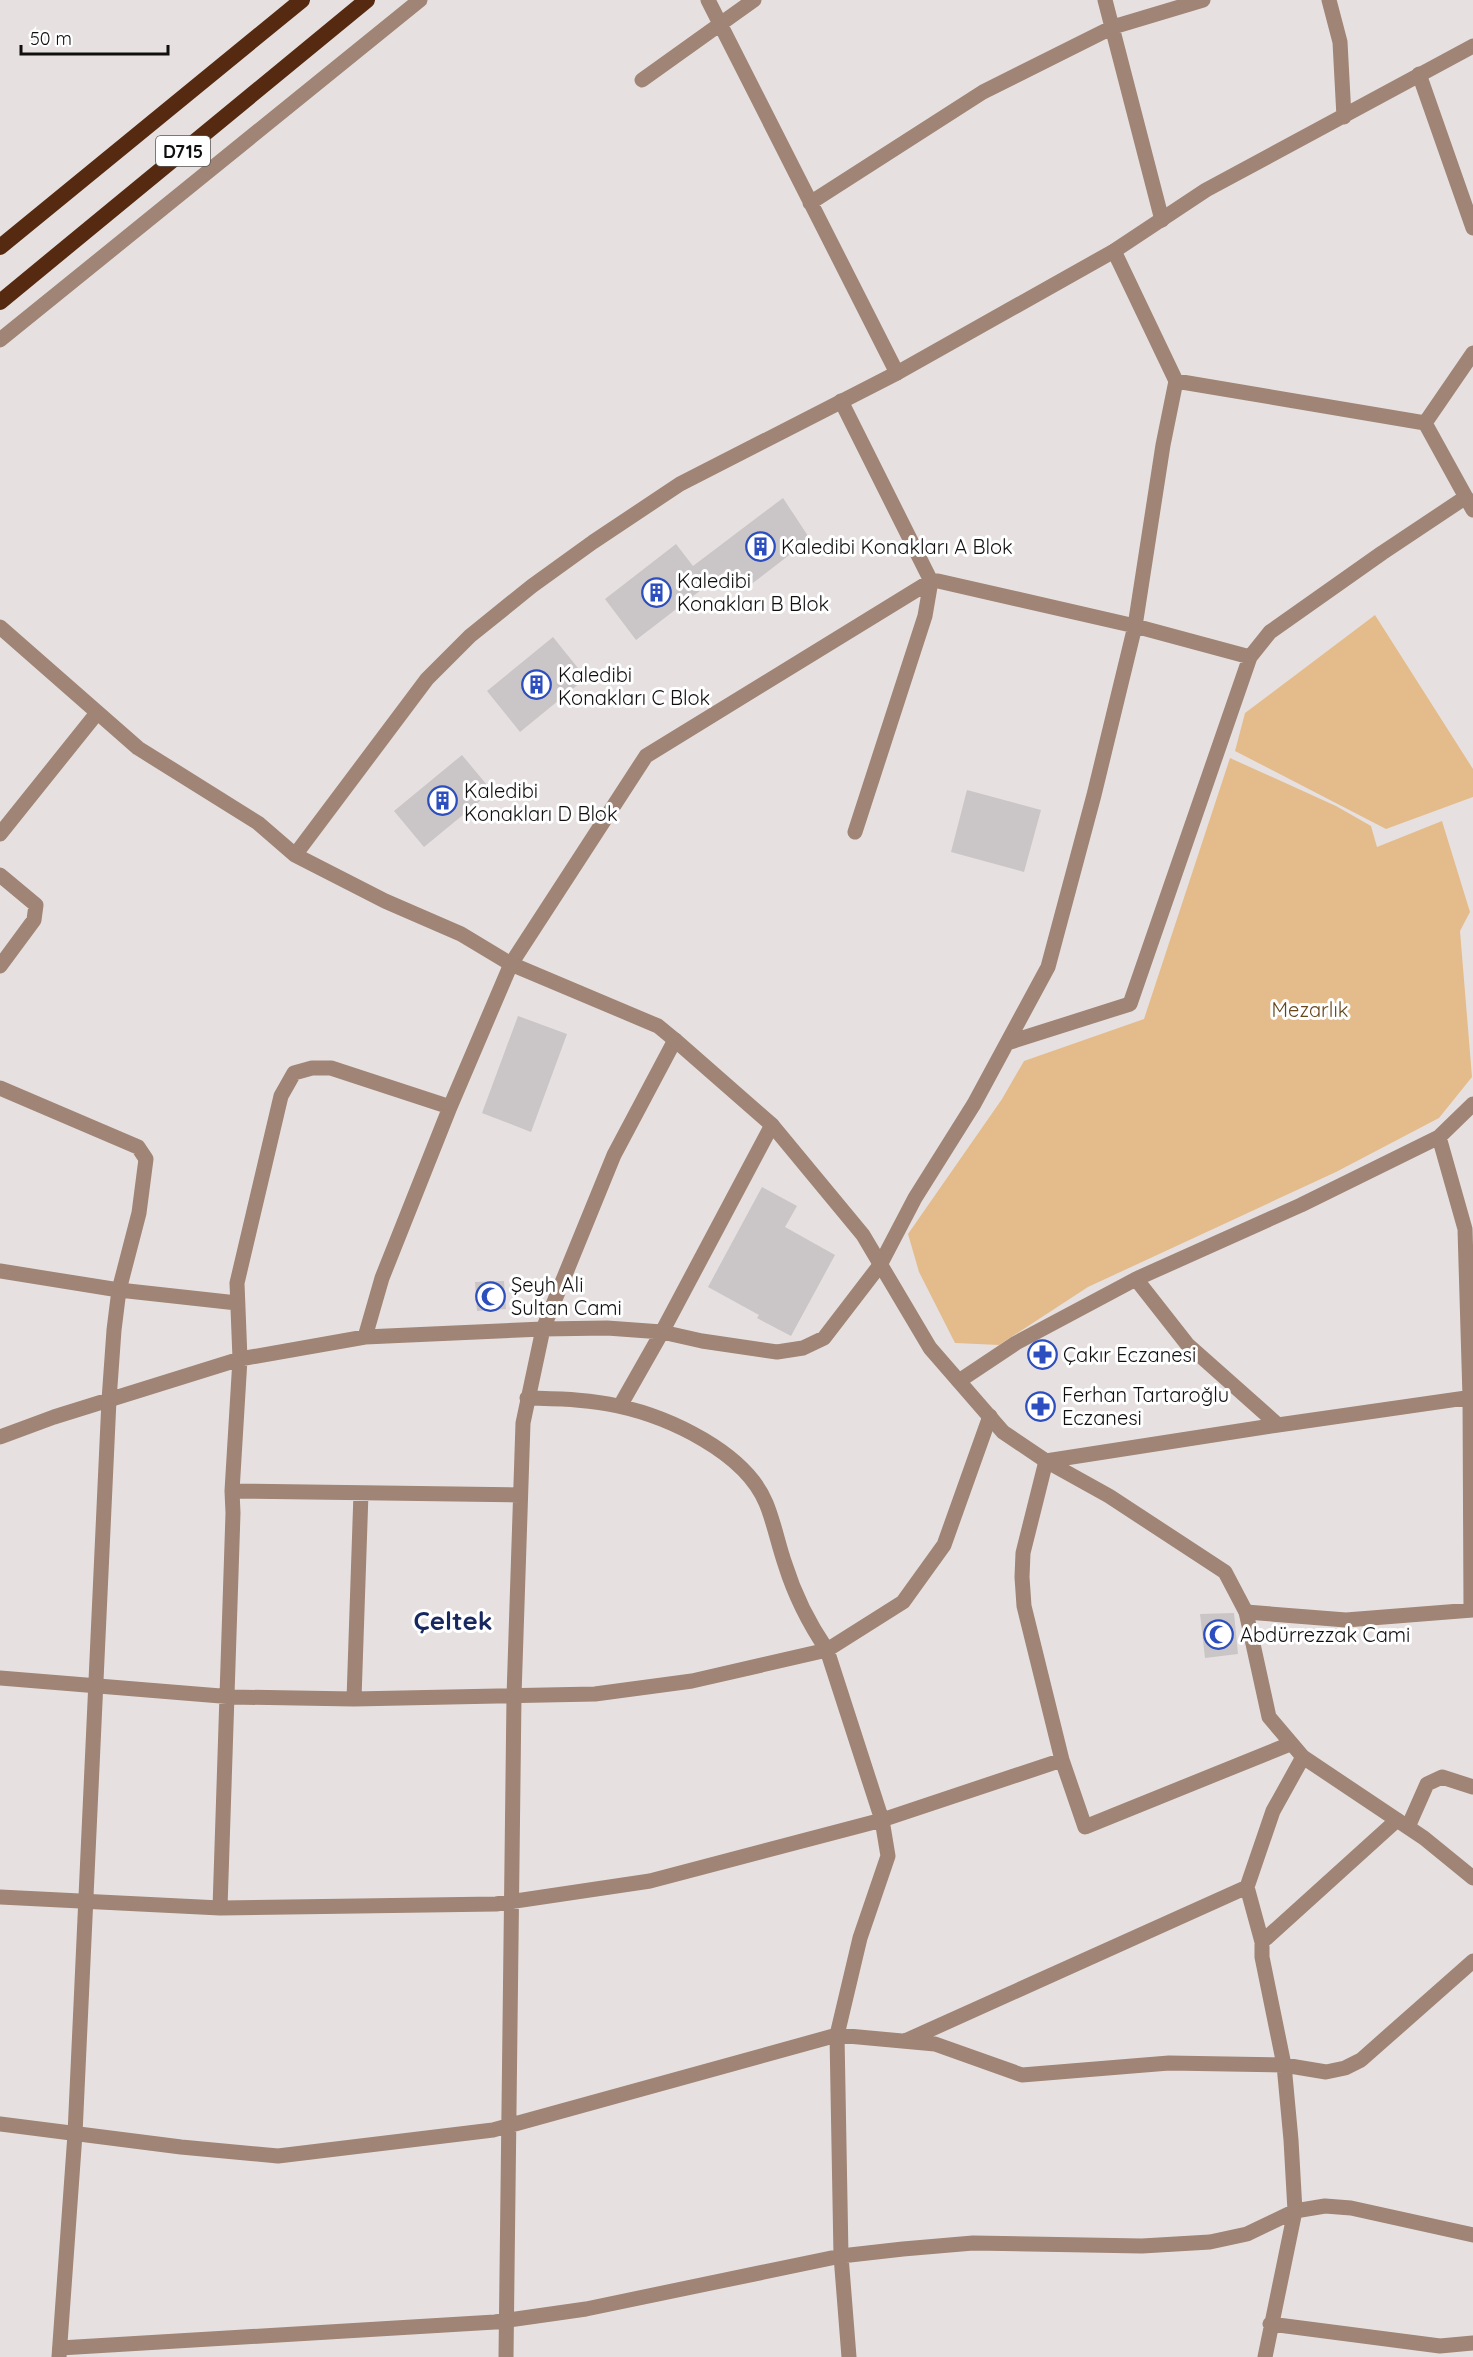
<svg xmlns="http://www.w3.org/2000/svg" width="1473" height="2357" viewBox="0 0 1473 2357" font-family="Quicksand,sans-serif">
<rect width="100%" height="100%" fill="#e6e1e0"/>
<!-- green -->
<path fill="#e4bc8b" d="M1375,615L1473,769V797L1386,829L1235,751L1245,713Z
M1230,758L1336,806L1371,826L1377,847L1442,821L1470,912L1460,931L1472,1077L1439,1118L1336,1172L1088,1287L999,1345L955,1343L919,1272L908,1234L1002,1099L1024,1061L1144,1019Z"/>
<!-- building -->
<path fill="#cac5c6" d="M783,498L810,539L745,589L727,570L636,640L605,599L676,544L693,566Z
M553,637L586,678L520,732L487,691Z
M462,755L492,791L424,847L394,811Z
M967,790L1041,810L1024,872L951,852Z
M518,1016L567,1034L531,1132L482,1113Z
M762,1187L797,1206L785,1227L835,1255L791,1336L757,1318L759,1315L708,1287Z
M504,1281L506,1309L477,1311L475,1282Z
M1234,1613L1238,1654L1205,1658L1200,1614Z"/>
<g fill="none" stroke-linecap="round" stroke-linejoin="round">
<!-- minor -->
<path stroke="#a08475" stroke-width="15" d="M708,0L897,373
M1105,0L1162,220
M1419,74L1473,228
M642,80L754,0
M810,203L983,92L1113,27L1203,0
M0,340L420,0
M1473,353L1425,423L1473,510
M1176,381L1425,423
M841,401L931,581H938L1135,626L1250,657L1270,632L1382,553L1466,497
M855,832L925,616L931,581
M0,834L97,713
M0,875L36,905L34,920L0,966
M1007,1043L1130,1004L1250,657
M0,1088L138,1147L146,1159L139,1213L119,1290L114,1330L109,1400
M1439,1137L1465,1229L1470,1397L1471,1610
M0,1271L119,1290L237,1303
M1136,1279L1187,1344L1278,1425L1473,1397
M365,1337L382,1278L450,1107L511,964L646,756L931,581
M959,1381L1016,1343L1136,1279L1301,1205L1439,1137L1473,1104
M527,1398C558,1399 588,1399 618,1406C669,1417 745,1452 766,1503C774,1522 778,1544 785,1564C794,1593 810,1625 827,1650L882,1820L888,1856L860,1938L837,2035L841,2256L849,2357
M620,1406L662,1332L772,1125
M0,1437L54,1417L240,1359L365,1337L543,1329L607,1328L662,1332L702,1341L777,1352L803,1348L824,1338L880,1265L915,1198L974,1104L1048,967L1094,795L1135,626L1163,445L1176,381L1114,251
M232,1491L520,1495
M1246,1612L1346,1620L1473,1610
M0,1678L233,1697L354,1699L595,1694L692,1681L827,1650L903,1602L944,1545L990,1416
M354,1699L361,1493
M1062,1760L1024,1606L1022,1577L1023,1553L1046,1461L1278,1425
M1408,1827L1427,1784L1442,1777L1473,1787
M0,1897L220,1908L496,1904L650,1881L882,1820L1062,1760L1085,1827L1290,1744
M220,1908L233,1513L232,1491L240,1359L237,1283L281,1096L294,1073L312,1068H331L450,1107
M1262,1942L1397,1820
M905,2041L1247,1887
M0,2124L181,2147L278,2156L493,2130L837,2035L935,2044L1022,2075L1169,2063L1284,2065L1326,2072L1345,2068L1361,2060L1473,1961
M1270,2324L1440,2346L1473,2343
M60,2348L495,2322L586,2309L841,2256L903,2249L973,2243L1142,2246L1210,2242L1247,2234L1295,2211L1325,2206L1351,2208L1473,2235
M506,2357L514,1696L523,1423L543,1329L614,1155L675,1040
M1265,2357L1295,2211L1291,2140L1284,2065L1262,1957V1942L1247,1887L1273,1811L1303,1757"/>
<!-- tertiary -->
<path stroke="#a08475" stroke-width="15" d="M1329,0L1340,42L1344,117
M0,627L138,748L258,823L295,855L385,901L461,934L511,964L658,1026L675,1040L772,1125L863,1235L930,1348L1003,1432L1046,1461L1109,1496L1225,1572L1246,1612L1269,1717L1303,1757L1424,1838L1473,1878
M295,855L427,679L470,636L532,586L593,542L680,484L897,373L1114,251L1206,190L1473,46
M59,2357L75,2134L109,1400"/>
<!-- trunk -->
<path stroke="#562a11" stroke-width="16" d="M0,247L302,0
M0,302L367,0"/>
</g>
<!-- icons -->
<defs>
<symbol id="building-ring" viewBox="-11 -11 22 22"><circle r="9.5" fill="#fff" stroke="#2c4ebe" stroke-width="1.5"/><path d="M-4-6H4V6H1V3H-1V6H-4ZM-2.5-4.3h1.7v1.8h-1.7ZM.8-4.3h1.7v1.8H.8ZM-2.5-1h1.7V.8h-1.7ZM.8-1h1.7V.8H.8Z" fill="#2c4ebe"/></symbol>
<symbol id="mosque-ring" viewBox="-11 -11 22 22"><circle r="9.5" fill="#fff" stroke="#2c4ebe" stroke-width="1.5"/><path d="M3.5-4.9A6 6 0 1 0 3.5 4.9A5 5 0 1 1 3.5-4.9Z" fill="#2c4ebe"/></symbol>
<symbol id="pharmacy-ring" viewBox="-11 -11 22 22"><circle r="9.5" fill="#fff" stroke="#2c4ebe" stroke-width="1.5"/><path d="M-2-6h4v4h4v4h-4v4h-4v-4h-4v-4h4Z" fill="#2c4ebe"/></symbol>
</defs>
<g fill-rule="evenodd">
<use href="#building-ring" x="744" y="530" width="33" height="33"/>
<use href="#building-ring" x="640" y="576" width="33" height="33"/>
<use href="#building-ring" x="520" y="668" width="33" height="33"/>
<use href="#building-ring" x="426" y="784" width="33" height="33"/>
<use href="#mosque-ring" x="474" y="1280" width="33" height="33"/>
<use href="#pharmacy-ring" x="1026" y="1338" width="33" height="33"/>
<use href="#pharmacy-ring" x="1024" y="1390" width="33" height="33"/>
<use href="#mosque-ring" x="1202" y="1618" width="33" height="33"/>
</g>
<g text-anchor="middle" dominant-baseline="central" stroke-width="6" stroke-linejoin="round" paint-order="stroke">
<!-- shield labels -->
<rect fill="#fff" stroke="#585656" stroke-width="1.5" x="156" y="136" width="54" height="30" rx="4.5"/>
<g font-size="18" font-weight="bold" fill="#100e0e">
<text x="183" y="151">D715</text>
</g>
<!-- poi labels -->
<g font-size="20" fill="#100e0e" stroke="#fff" text-anchor="start">
<text x="781" y="546">Kaledibi Konakları A Blok</text>
<text x="677" y="580">Kaledibi<tspan x="677" dy="23">Konakları B Blok</tspan></text>
<text x="558" y="674">Kaledibi<tspan x="558" dy="23">Konakları C Blok</tspan></text>
<text x="464" y="790">Kaledibi<tspan x="464" dy="23">Konakları D Blok</tspan></text>
<text x="511" y="1284">Şeyh Ali<tspan x="511" dy="23">Sultan Cami</tspan></text>
<text x="1063" y="1354">Çakır Eczanesi</text>
<text x="1062" y="1394">Ferhan Tartaroğlu<tspan x="1062" dy="23">Eczanesi</tspan></text>
<text x="1240" y="1634">Abdürrezzak Cami</text>
</g>
<!-- park labels -->
<g font-size="20" fill="#65461b" stroke="#fff">
<text x="1310" y="1009">Mezarlık</text>
</g>
<!-- district labels -->
<g font-size="26" font-weight="bold" fill="#16285f" stroke="#fff">
<text x="453" y="1620">Çeltek</text>
</g>
</g>
<!-- scale -->
<path d="M21 45v9h147v-9" fill="none" stroke="#100e0e" stroke-width="3"/>
<text x="30" y="45" font-size="18" fill="#100e0e" stroke="#ffffff" stroke-width="4.5" paint-order="stroke">50 m</text>
</svg>
